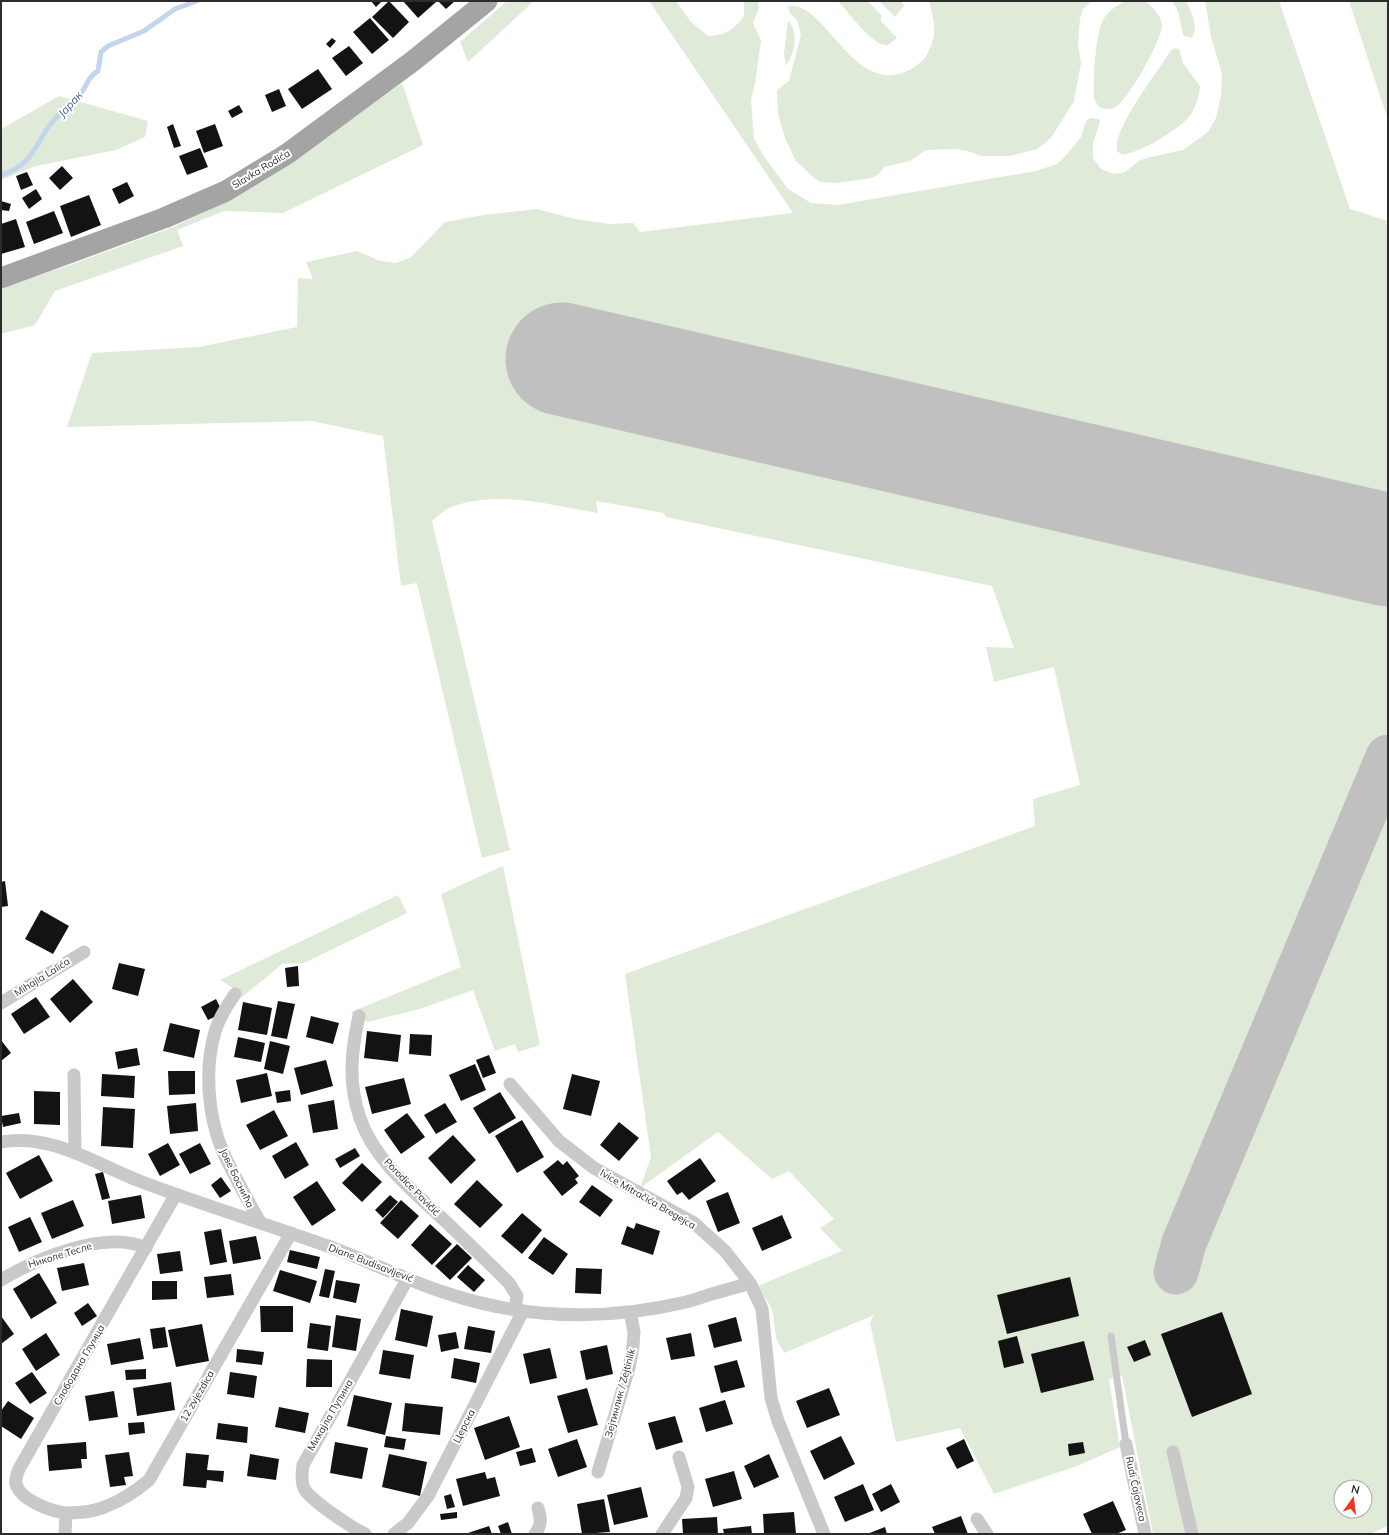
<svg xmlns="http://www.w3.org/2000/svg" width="1389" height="1535" viewBox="0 0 1389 1535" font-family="Mulish,sans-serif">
<rect width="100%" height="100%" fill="#fff"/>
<!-- green -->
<path fill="#dfebd8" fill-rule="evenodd" d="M507,1H534L468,62L460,42Z
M649,1H676L691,22L708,36C724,36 734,30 744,16V1H758L759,8L753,23L761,41L755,84L751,100L754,138L763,155L788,189L811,203L838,205L1036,171L1057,164L1067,154L1081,137L1086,121L1090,118L1098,119L1100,122L1093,143V158L1101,169L1114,174L1125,172L1139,161L1146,158L1183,150L1208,132L1216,118L1221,96L1222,74L1211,37L1205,1H1279L1350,209L1388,221V1526L1370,1534H1153L1122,1376L1109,1379L1120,1447L1077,1466L994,1494L960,1428L896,1442L870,1323L874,1315L784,1353C782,1348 777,1342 776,1336C772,1310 776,1306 753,1288L842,1251L820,1228L834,1219L789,1171L772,1179L718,1132L640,1188L651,1157L625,974L1035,826L1033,799L1080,785L1054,667L994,682L986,647L1014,648L992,586L666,517L664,513L596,501L598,513C549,505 497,489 449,508C443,511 437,517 432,521L510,850L482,858L417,583L401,586L383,436L312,421L67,427L92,353L199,347L297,327L298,278L313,279L306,262L357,251L380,261L396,263L411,257L445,222L484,215L537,209L575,219L610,224L633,223L640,232L793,213ZM1341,1487H1365V1511H1341Z
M838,1H868L881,15V21L897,38L888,45C874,48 848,12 838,1Z
M879,1H901L904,6L895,17Z
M929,1H1092L1083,9L1080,18L1078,44L1081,63L1074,101L1051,138L1037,149L1010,156H981L971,152L956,149L926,150L910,161L884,167L880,173L872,178L836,183L821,182L814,178L796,161L785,138L778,114L777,90L789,81L801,35L797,20L790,13L788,6C824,0 851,90 902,73C910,70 921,64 926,56C938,35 935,24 929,1Z
M1126,1L1146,2C1154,8 1162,16 1162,27C1160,42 1128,102 1114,108C1109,110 1104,109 1099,107L1094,99C1093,82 1095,32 1104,18C1109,10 1118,5 1126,1Z
M1172,1H1186C1191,11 1200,29 1191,38L1183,35L1178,11Z
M1349,1H1388V120Z
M788,21C799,31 795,54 786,65L784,53Z
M1175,48L1179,49L1183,63L1200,86C1199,97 1195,110 1188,118C1173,133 1143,151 1122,155L1117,151C1112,129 1158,72 1171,50Z
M402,83L423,145L283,213L224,211L177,230L183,246L55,291L35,325L1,334V288L70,265L173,227L233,198L328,136Z
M59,96L148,121L145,137L116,150L36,166L1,180V129Z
M503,866L540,1045L518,1052L515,1044L495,1051L473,990L420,1009L367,1022L354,1016L351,1012L461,967L441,894Z
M398,895L407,913L304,963L282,964L241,998L234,989L220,980Z"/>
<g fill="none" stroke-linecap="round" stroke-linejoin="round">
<!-- stream -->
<path stroke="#c3d5ec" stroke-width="5" d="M1,175C34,165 35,143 53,121C62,110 74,103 82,92C88,83 88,77 98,71L101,52L108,46L144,31L175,9L197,1"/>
<!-- taxiway -->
<path stroke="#c0c0c0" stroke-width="45" d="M1176,1272L1184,1243L1388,757"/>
<!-- runway -->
<path stroke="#c0c0c0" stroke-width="113" d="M562,359L1388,550"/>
</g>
<!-- building -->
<path fill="#131313" d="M371,1H382L376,7Z
M389,1L409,22L393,38L372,17Z
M403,1H435L436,2L418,18Z
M438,1H455L446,9Z
M370,18L389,40L372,54L353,32Z
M332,38L336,41L330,48L326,44Z
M349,46L363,63L346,76L332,58Z
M318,69L332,89L302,109L288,89Z
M279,89L286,106L272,112L265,95Z
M239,105L243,112L232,118L228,111Z
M173,124L181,146L174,148L167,127Z
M215,124L223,146L204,153L196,131Z
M200,148L208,167L187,175L179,156Z
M62,166L73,178L60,190L49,178Z
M27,172L33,185L21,190L16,176Z
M127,182L134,196L119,204L112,189Z
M36,189L42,199L29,209L22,198Z
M89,195L101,225L71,237L60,206Z
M1,201L11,204L9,211L1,210Z
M54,211L63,233L34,244L26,222Z
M16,219L25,247L1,254V224Z
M5,881L8,906L1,907V882Z
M41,910L69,926L53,954L25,939Z
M119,963L145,969L138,996L112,989Z
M298,966L299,986L287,987L285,968Z
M73,979L93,1002L70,1023L50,999Z
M36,997L50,1017L24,1034L11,1014Z
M216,999L223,1013L208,1020L201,1007Z
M278,1001L295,1004L287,1039L271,1036Z
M243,1002L272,1008L267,1035L238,1030Z
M311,1016L339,1023L333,1044L306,1037Z
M170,1023L200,1030L194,1058L163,1051Z
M367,1031L401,1035L398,1062L364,1058Z
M410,1034L432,1035L431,1056L409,1054Z
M238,1037L265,1043L261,1062L234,1057Z
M1,1040L11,1053L1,1061Z
M270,1041L290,1046L283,1074L264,1069Z
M137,1048L140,1065L118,1069L115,1052Z
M489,1055L496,1073L483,1078L476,1060Z
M326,1060L333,1086L301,1095L294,1068Z
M475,1064L486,1090L461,1101L449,1075Z
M168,1071H195V1094L169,1095Z
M267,1073L272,1096L241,1103L236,1080Z
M102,1074L135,1076L134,1098L101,1096Z
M572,1074L600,1081L591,1116L563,1109Z
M404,1078L411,1104L372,1114L365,1087Z
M290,1090L291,1101L277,1103L275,1092Z
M34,1091L60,1092V1125L34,1124Z
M500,1092L516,1118L489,1134L473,1108Z
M334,1100L338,1129L313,1133L308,1105Z
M196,1103L198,1131L170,1134L167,1106Z
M445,1103L457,1122L436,1134L424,1115Z
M103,1107L135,1109L133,1148L101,1146Z
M274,1110L288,1136L260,1150L246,1125Z
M19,1113L21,1123L3,1127L1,1116Z
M407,1113L425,1137L401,1154L384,1130Z
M522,1120L544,1157L517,1173L495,1136Z
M619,1122L639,1138L619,1161L600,1145Z
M453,1135L476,1160L451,1184L428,1158Z
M296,1142L309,1165L285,1179L272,1156Z
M168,1143L180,1165L160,1176L148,1154Z
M200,1143L211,1164L190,1174L179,1154Z
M355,1148L360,1156L340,1168L335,1159Z
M39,1155L53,1181L20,1199L6,1173Z
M700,1158L716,1181L689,1200L682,1192L677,1195L667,1181Z
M558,1160L563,1165L567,1161L579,1176L575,1179L578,1183L562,1196L543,1172Z
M362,1163L382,1182L362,1202L342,1183Z
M103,1172L110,1198L102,1200L95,1174Z
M221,1177L231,1191L220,1198L211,1185Z
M477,1180L503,1205L480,1228L454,1204Z
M317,1181L336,1210L312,1226L293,1197Z
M592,1185L613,1200L600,1217L579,1202Z
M728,1192L740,1223L718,1232L706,1201Z
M141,1195L145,1218L112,1224L108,1201Z
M390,1195L398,1202L383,1218L375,1210Z
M73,1200L84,1226L52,1239L41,1213Z
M401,1200L419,1216L398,1239L380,1223Z
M522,1213L542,1230L522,1254L501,1236Z
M782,1215L792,1238L762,1251L752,1228Z
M30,1217L42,1242L19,1252L8,1227Z
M636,1223L660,1231L653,1255L621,1244L627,1226L634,1229Z
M430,1224L452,1244L432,1265L411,1245Z
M221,1229L227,1262L210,1265L204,1232Z
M256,1236L261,1259L233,1264L229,1241Z
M544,1237L568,1254L553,1275L528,1258Z
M457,1244L472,1258L450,1280L435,1266Z
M290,1250L320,1257L317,1269L287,1262Z
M180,1251L183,1271L160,1274L157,1254Z
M84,1263L89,1285L62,1291L57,1268Z
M468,1265L485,1280L474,1292L457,1277Z
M576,1268L602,1269L601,1294L575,1293Z
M325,1269L335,1271L329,1298L319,1296Z
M280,1270L317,1281L310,1303L273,1291Z
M39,1273L57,1303L31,1319L13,1289Z
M231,1274L234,1295L207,1298L204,1277Z
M1070,1277L1079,1316L1007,1334L997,1295Z
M336,1280L360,1284L356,1303L333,1298Z
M152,1281H177V1299L152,1300Z
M88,1303L97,1316L82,1326L74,1313Z
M260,1306H293V1332H261Z
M401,1309L433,1316L427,1347L395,1340Z
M1222,1312L1252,1394L1192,1417L1161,1334Z
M336,1315L361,1319L356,1351L332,1347Z
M1,1316L14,1334L1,1344Z
M736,1317L742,1341L714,1348L708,1325Z
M310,1323L331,1326L328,1351L307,1348Z
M202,1324L209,1361L176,1367L168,1330Z
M468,1326L495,1331L491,1353L464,1349Z
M165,1327L168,1347L153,1349L150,1329Z
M456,1332L459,1348L441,1352L438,1335Z
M46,1333L60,1355L36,1371L22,1349Z
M691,1333L695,1356L671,1360L666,1338Z
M1017,1336L1024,1363L1004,1368L998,1341Z
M140,1338L144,1359L111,1365L107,1344Z
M1145,1340L1151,1355L1134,1362L1127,1347Z
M1084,1341L1094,1380L1041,1393L1031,1354Z
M607,1345L613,1374L586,1380L580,1351Z
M550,1348L557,1378L530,1384L523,1354Z
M237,1349L264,1352L262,1365L236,1362Z
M383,1350L414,1355L410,1379L379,1374Z
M454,1358L480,1363L476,1383L451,1378Z
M307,1359L332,1360V1387H306Z
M737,1360L745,1387L721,1393L714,1366Z
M146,1369V1379L126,1380L125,1370Z
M32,1372L47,1393L30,1404L15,1383Z
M230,1372L257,1376L254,1398L227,1394Z
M171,1382L175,1410L137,1416L133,1388Z
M587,1388L598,1425L568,1433L557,1396Z
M829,1388L840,1415L807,1428L796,1401Z
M114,1391L118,1417L89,1421L85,1396Z
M354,1395L392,1403L385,1435L347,1426Z
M725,1400L733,1424L706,1432L699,1408Z
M8,1401L34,1418L21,1439L1,1426V1411Z
M405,1403L443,1407L440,1435L402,1431Z
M279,1407L309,1413L305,1433L275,1427Z
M509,1416L520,1447L485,1460L474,1428Z
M675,1416L683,1442L656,1450L648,1423Z
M144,1422L145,1433L129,1435L128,1423Z
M218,1423L248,1427L247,1443L216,1439Z
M386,1436L406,1439L404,1450L384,1447Z
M841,1436L855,1464L824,1480L810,1451Z
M577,1439L587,1467L558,1477L548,1449Z
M964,1439L974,1461L957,1469L946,1448Z
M86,1442L87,1459H81L82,1468L49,1471L47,1445Z
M335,1442L368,1448L362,1479L330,1473Z
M1083,1442L1085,1453L1069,1456L1068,1444Z
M532,1448L536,1462L520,1466L516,1452Z
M129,1452L133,1476L124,1477L126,1485L110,1487L105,1455Z
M186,1453L209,1455L207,1470L224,1471L223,1482L207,1480L206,1488L183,1486Z
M250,1454L279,1459L276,1480L247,1476Z
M389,1454L427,1462L420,1496L382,1487Z
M769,1454L779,1477L754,1488L744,1466Z
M734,1471L742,1499L713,1507L705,1479Z
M485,1472L487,1479L495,1477L500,1496L463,1506L456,1479Z
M863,1484L874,1510L845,1522L834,1497Z
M891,1484L900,1502L881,1512L872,1494Z
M641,1487L648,1517L614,1525L607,1495Z
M451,1494L455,1507L447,1509L444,1496Z
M604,1499L610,1532L582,1534L577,1504Z
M1113,1501L1126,1530L1116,1534H1092L1083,1514Z
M457,1512V1518L441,1520L440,1514Z
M794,1512L796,1534H764L763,1514Z
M961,1516L968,1534H935L932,1527Z
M717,1517L718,1534H683L682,1519Z
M508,1522L512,1534H501L498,1526Z
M489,1526L492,1534H465Z
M751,1526L752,1534H724L723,1529Z
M885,1527L887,1534H867Z"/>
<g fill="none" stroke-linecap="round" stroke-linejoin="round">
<!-- service -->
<path stroke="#c9c9c9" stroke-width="7" d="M1111,1336L1126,1444"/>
<!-- minor -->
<path stroke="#c9c9c9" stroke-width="13" d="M235,994C227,1006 219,1018 215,1032C204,1069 208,1117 223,1152C234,1176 247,1199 260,1222
M1,1003L84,952
M359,1016C351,1051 348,1084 360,1118C374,1160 413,1191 444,1220C466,1241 488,1262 509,1283L517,1296L515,1310
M74,1075L75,1153
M510,1084L559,1141L594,1168L694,1223L725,1251L750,1283L762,1309L771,1398L778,1421L824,1534
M1,1142C52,1133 97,1165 142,1182C206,1206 272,1226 336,1249C373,1263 408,1281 446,1293C524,1319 606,1321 686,1302C695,1300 704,1296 712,1294C725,1290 738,1287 750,1283
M176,1194L19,1469C17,1474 15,1478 16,1484C20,1500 52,1512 68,1513C80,1513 96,1511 107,1506C123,1500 136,1491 149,1480L291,1233
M1,1280C36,1259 106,1229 146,1248
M1126,1444L1145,1534
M1173,1452L1192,1534
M598,1472L629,1368L633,1346L634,1332L630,1312
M977,1519L987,1534
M65,1534L66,1513
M365,1534C352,1528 312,1501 305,1490C301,1484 302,1472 303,1465L408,1278
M394,1534L408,1523L428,1496L523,1311
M535,1534C542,1525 541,1519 538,1508
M662,1534L686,1498L688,1487L679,1457"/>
<!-- primary -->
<path stroke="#a4a4a4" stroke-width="21" d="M1,278L164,218L226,191L287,154L413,61L487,1"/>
</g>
<g text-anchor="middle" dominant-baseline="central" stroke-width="4" stroke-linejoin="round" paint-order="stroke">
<!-- street labels -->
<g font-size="10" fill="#2c2c2c" stroke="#fff">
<text transform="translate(261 169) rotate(-31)">Slavka Rodića</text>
<text transform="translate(42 977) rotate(-32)">Mihajla Lalića</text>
<text transform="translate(237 1178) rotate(64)">Јове Боснића</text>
<text transform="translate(412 1187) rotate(46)">Porodice Pavičić</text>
<text transform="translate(648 1199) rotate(30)">Ivice Mitračića Bregejca</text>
<text transform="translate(60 1255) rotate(-17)">Николе Тесле</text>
<text transform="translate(371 1263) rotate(21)">Diane Budisavljević</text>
<text transform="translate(79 1365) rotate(-60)">Слободана Глумца</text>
<text transform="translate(620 1393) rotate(-75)">Зејтинлик / Zejtinlik</text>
<text transform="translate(197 1396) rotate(-60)">12 zvjezdica</text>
<text transform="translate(330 1415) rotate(-60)">Михајла Пупина</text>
<text transform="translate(464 1426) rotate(-63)">Церска</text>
<text transform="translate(1136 1489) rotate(78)">Rudi Čajaveca</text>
</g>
<!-- water labels -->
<g font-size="11" font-style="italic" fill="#375f91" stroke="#fff">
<text transform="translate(70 104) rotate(-48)">Јарак</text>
</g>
</g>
<!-- border -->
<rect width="1389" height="1535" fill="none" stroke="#2c2c2c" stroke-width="4"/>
<!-- north arrow -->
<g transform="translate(1353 1499) rotate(14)"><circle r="19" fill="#ffffff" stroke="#ababab"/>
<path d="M0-3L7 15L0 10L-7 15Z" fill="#ee3523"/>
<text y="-6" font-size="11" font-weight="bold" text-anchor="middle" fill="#2c2c2c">N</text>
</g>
</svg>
